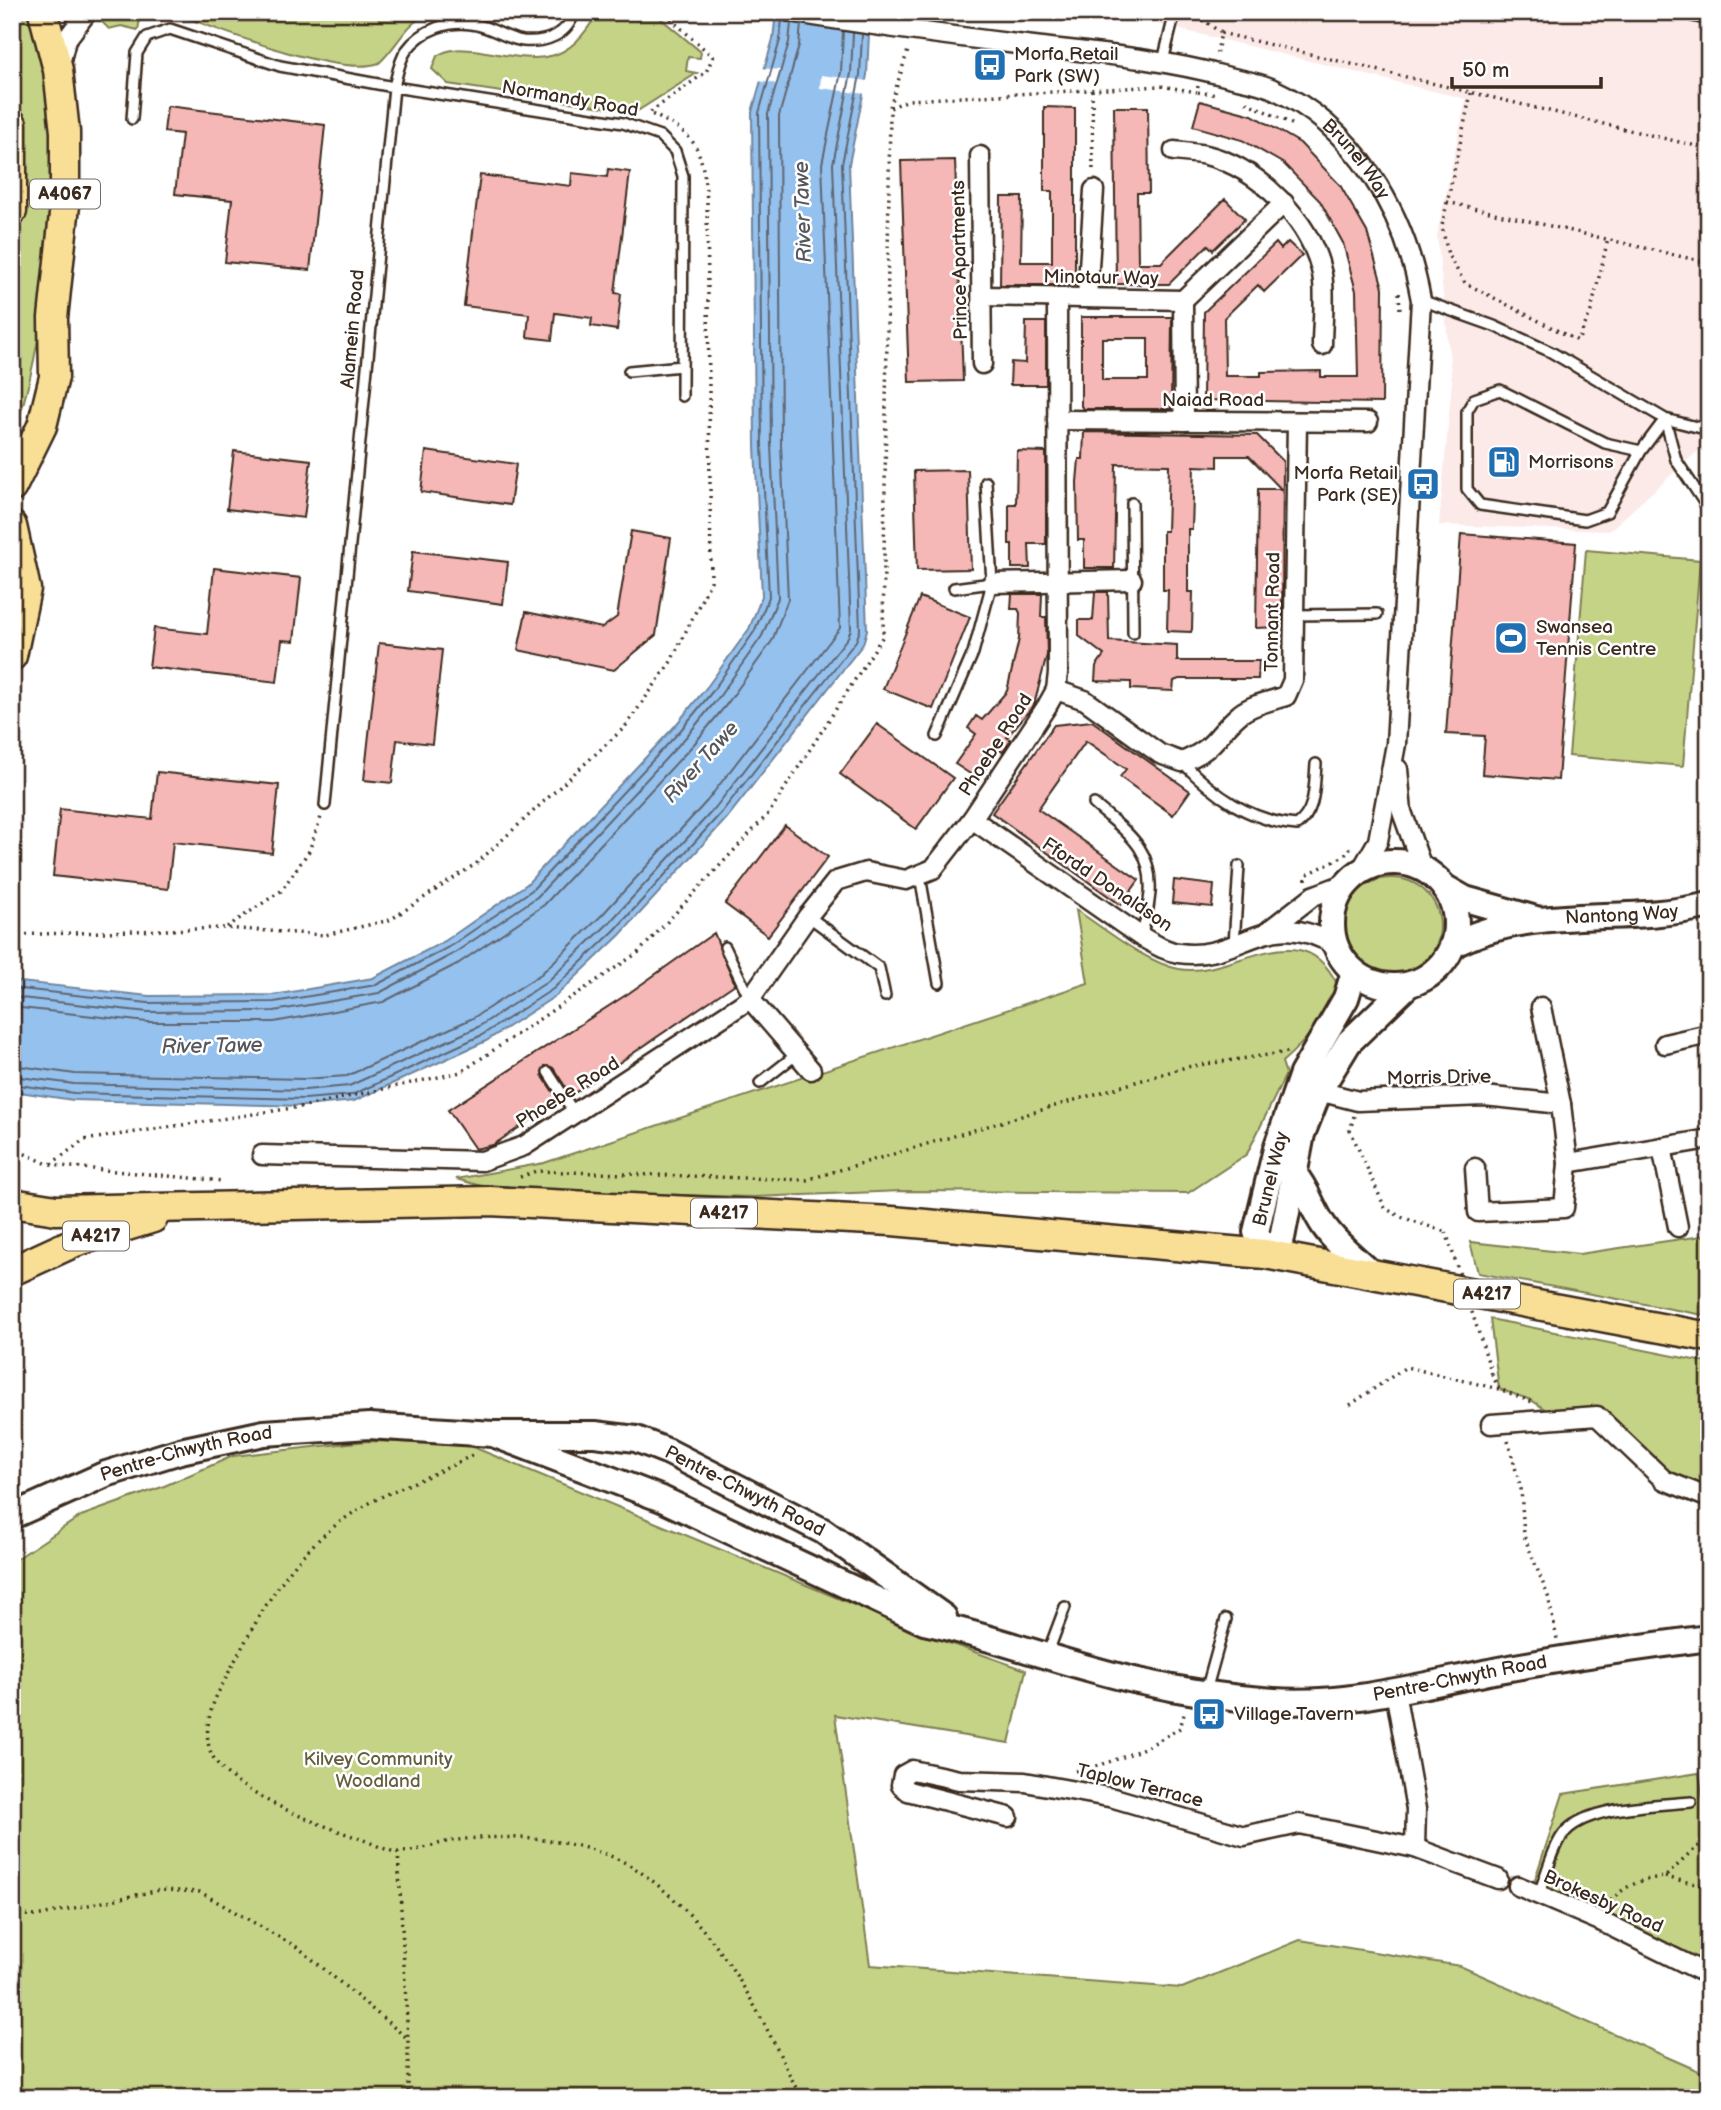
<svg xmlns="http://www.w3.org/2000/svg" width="1721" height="2110" viewBox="0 0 1721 2110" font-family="'Balsamiq Sans',sans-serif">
<rect width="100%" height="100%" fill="#fff"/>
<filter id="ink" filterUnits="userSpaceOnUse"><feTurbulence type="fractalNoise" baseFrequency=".0143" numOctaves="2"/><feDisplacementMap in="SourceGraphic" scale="14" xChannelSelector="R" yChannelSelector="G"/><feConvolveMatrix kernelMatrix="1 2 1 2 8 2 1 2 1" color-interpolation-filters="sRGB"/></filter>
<g filter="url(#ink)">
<!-- built -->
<path fill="#fceae9" d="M1108,12H1709V452L1699,450L1609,531L1439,525L1452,381L1437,235L1466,99Z"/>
<!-- green -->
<path fill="#c5d387" stroke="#807e52" stroke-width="2" d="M12,12H30C36,36 44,61 48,85C63,181 46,348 12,438V307L23,195L22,129L12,56Z
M98,12H148L140,19L138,30L121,26L109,29L99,19Z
M171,12H432C405,22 399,45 379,63C339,78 214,28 171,12Z
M598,12H653L701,52L700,58L688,57L686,71L697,73L636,112L448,84L432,69L437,56C450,47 464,49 480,51C538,60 565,70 598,12Z
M1586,550L1700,560L1683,766L1569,756Z
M1344 926a48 48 0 1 1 96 0a48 48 0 1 1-96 0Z
M1076,910C1104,928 1146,963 1179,969C1233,979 1302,908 1338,986C1326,1018 1307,1040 1282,1062L1286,1074L1247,1154L1188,1193L902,1191L754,1197L496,1190L456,1179L544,1163L1088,983Z
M1709,1235V1316L1478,1273L1470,1242L1579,1254Z
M1490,1319L1709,1363V1498L1696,1495L1597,1416L1557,1417L1531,1400L1499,1389Z
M367,1441L466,1444L929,1636L1026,1670L1009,1743L835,1715L870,1965L1182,1988L1300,1940L1460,1966L1701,2072L1709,2077V2098H12V1562L81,1516L162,1487L233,1456Z
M1699,1773L1703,1799H1709V1969L1532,1888L1563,1794Z"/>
<!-- water -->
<path fill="#95c1ee" stroke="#71859b" stroke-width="2" d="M776,12H870L867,75L849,164L867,630L863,644L727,818L620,935L557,995L486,1041L354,1101L305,1106L73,1100L12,1091V981L149,996L274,995L373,978L445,941L527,884L675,726L707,687L749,629L762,596L755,446L752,112L773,39Z"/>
<!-- pier -->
<path fill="#fff" d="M761,68L780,70L778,84L758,81Z
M821,75L869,81L866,94L820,88Z"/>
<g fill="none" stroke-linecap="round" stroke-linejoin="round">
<!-- shore -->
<path stroke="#5f6671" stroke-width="2" d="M12,988L148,1003L274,1002L376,985L449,947L532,890L680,731L712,692L754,632L769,597L762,446L759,113L780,40L782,19
M12,997L148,1012L274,1011L379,993L453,954L537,897L686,737L719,697L762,636L778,598L771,445L768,114L789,42L791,23
M12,1007L147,1022H274L383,1002L459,963L544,905L694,744L727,704L772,641L788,599L781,445L779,116L799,45L801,24
M12,1065L75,1074L304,1079L347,1076L473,1018L541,974L601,916L707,801L840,628L822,164L841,72L843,31
M12,1076L74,1084L305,1090L349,1086L478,1027L547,982L609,923L715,808L848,637L851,629L833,164L851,73L853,33
M12,1084L74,1093L305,1099L352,1095L482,1035L553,989L615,930L721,813L856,641L860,630L842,164L860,75L862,34"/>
</g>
<!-- building -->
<path fill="#f5b8b7" stroke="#3b2a1e" stroke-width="2" fill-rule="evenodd" d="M1200,101L1252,115L1300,143L1340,185L1367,232L1383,288L1382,403L1203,400L1204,312L1276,243L1281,249L1288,242L1302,255L1264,292L1258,285L1224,318L1225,376H1261V372L1321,371V377H1358L1356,291L1343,243L1320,201L1284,164L1242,140L1193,126Z
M167,106L325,125L310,270L225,262L232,200L175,194L182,134L164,132Z
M1044,107L1075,108V285H1000L1001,197H1022L1021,262H1052V191H1044Z
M1114,107H1148L1149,193H1137L1138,263H1161L1225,199L1245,219L1213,250L1208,245L1169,284H1116Z
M955,160L963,381L909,382L901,161Z
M608,169L630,172L615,293L621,294L617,330L591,326L592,318L555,313L552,340L527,337L529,314L464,306L480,175L571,186L572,173L607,177Z
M1081,317H1172L1171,409H1084L1081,406ZM1102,338H1148V380H1102Z
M1026,322H1046V385H1010L1011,362L1025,363Z
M1084,432L1257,435L1283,461L1282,627L1256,628L1258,489H1281L1249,456H1218V467L1194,466L1192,529H1188V592H1193L1192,629L1191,632L1167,631L1168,590H1163V531H1167L1169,465L1116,464L1114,568H1084V540H1078L1077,482L1079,459H1083Z
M234,451L311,460L304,518L227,509Z
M426,451L516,464L510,505L421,492Z
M1017,451L1046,452V544H1029L1030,568H1012V544H1009V504H1016Z
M968,470L971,569L917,570L914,471Z
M631,531L671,538L656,635L614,670L518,650L526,612L602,628L617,617Z
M1461,534L1576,543L1558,780L1482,774L1485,736L1446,734Z
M413,551L508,562L503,604L408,591Z
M214,568L301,578L294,641L282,640L277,682L149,667L154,628L207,634Z
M1095,592H1108L1109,641L1177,645V661H1259L1258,679H1179L1174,681L1173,691L1131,689V682L1095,681L1096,666L1104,655L1079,636V620H1093Z
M1012,594H1042L1041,617H1046L1047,655L1034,705L1007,737L1011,740L1003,752L999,750L978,779L955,764L976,734L968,728L976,716L982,720L1007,691L1019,639L1020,613L1018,609H1011Z
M920,597L970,617L933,709L883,689Z
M379,643L442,650L432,744L397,740L392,783L364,780Z
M1092,721L1190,791L1173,815L1120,777L1126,769L1086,741L1038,809L1139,880L1121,905L992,813L1054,725Z
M877,724L953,778L916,829L840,774Z
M157,772L279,785L272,853L173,842L168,889L53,876L60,809L152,819Z
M785,825L828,857L768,936L725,904Z
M1174,880L1214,885L1212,907L1172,903Z
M714,933L735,984L576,1092L570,1094L553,1068L545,1066L542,1075L559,1101L493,1145L475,1149L448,1110L629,993Z"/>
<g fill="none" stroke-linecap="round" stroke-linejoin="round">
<defs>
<path id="lane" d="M1676,12L1709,20
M1163,61L1175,12
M132,119L137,53L147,37L170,29L280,66L394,87L623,123L660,136L675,151L683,176L682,396
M1421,300L1494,326L1551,352L1665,419L1709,430
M629,371L682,366
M1665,419L1676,460L1709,510
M1641,451L1605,443L1500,390L1474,399L1467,411V489L1480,505L1585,520L1607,512L1641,451L1665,419
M1132,503L1133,633
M954,588L992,583
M1294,615L1377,614
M937,736L973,653L992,583L986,482
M1182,762C1214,795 1249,821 1297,825C1316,811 1314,787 1316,764
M1094,804C1126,832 1153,847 1150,893C1148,909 1147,921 1140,936
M325,805L394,87C397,76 399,61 406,51C422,29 450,19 477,25C493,28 507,39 523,41C546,43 568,35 574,12
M920,876L939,983
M808,916L879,968L885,996
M1234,944L1239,866
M725,947L750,999
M548,1072L575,1114
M760,1083L797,1054
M1047,1655L1065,1607
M1206,1691L1226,1619
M1538,1896C1545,1879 1554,1843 1566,1831C1591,1806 1657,1805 1691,1802"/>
<g id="street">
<path id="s1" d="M790,12C874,26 958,37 1042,47C1104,54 1165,60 1225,76C1240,80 1257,82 1271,88C1355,126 1405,212 1421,300L1396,744L1378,841L1360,872"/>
<path d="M60,64L66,40L87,12"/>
<path d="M1174,151C1184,152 1196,153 1206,155C1259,168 1311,221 1322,274C1326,296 1322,323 1322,345"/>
<path d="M980,156L982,364"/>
<path d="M982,296L1183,300"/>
<path d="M1087,298L1094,190"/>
<path d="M1183,300L1284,203"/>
<path d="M1183,300L1184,421"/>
<path d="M1057,420L1368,422"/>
<path d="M992,583L1132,580"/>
<path d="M1056,690L1085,700L1160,754L1182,762C1218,747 1214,736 1240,714C1253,704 1271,701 1286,696L1293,680L1297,422"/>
<path d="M1398,769L1402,812L1423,870"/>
<path d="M972,819L1140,936C1153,943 1164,951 1179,953C1241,962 1268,903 1336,946"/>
<path d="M1268,931L1313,896L1347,883"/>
<path d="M750,999L811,1070"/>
<path d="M1541,1007L1561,1104"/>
<path d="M1665,1044L1709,1034"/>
<path d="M1319,1091L1358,1101L1484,1096L1561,1104L1568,1163L1709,1139"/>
<path d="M1662,1147L1678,1227"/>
<path d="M262,1155L482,1161L524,1146L750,999L808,916L836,881L866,872L906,880L933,869L972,819L1047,706L1056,690L1058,673L1057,298"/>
<path d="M1475,1168L1478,1212L1564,1208L1568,1163"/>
<path d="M1491,1424L1597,1416L1664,1480L1709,1498"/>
<path d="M1395,1691L1416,1809L1415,1848L1498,1879"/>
<path d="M1008,1817L908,1791L901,1785L903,1775L912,1770L959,1780L1025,1782L1114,1798L1244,1836L1299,1824L1415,1848"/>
<path d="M1518,1886L1600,1921L1709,1975"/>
</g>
<g id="secondary">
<circle cx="1394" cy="924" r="62"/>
<path d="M1444,887L1465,899L1536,919"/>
<path id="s2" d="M1453,945C1531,903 1625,926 1709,905"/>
<path d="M1354,972L1346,998L1302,1074L1276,1149L1256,1232L1265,1254L1282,1238L1302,1134L1319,1091L1349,1042L1408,985"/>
<path d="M1294,1174C1308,1190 1312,1209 1324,1226C1337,1245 1355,1258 1371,1273"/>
<path id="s3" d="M493,1434L662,1499L924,1622C996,1637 1065,1665 1138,1681C1182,1691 1229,1698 1274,1701C1348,1706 1427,1684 1499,1670C1569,1657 1639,1647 1709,1638"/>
<path id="s4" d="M12,1516L106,1474L180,1451L264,1433L369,1426L493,1434H595L636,1439L669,1452L823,1531L944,1617"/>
</g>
<path id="primary" d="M12,124V211
M12,487L42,426L54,377L53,318L65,205V132L58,70L43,12
M12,526L26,589L12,656
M12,1203L56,1210L490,1201L892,1221L1265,1254L1709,1337
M12,1271L75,1242L153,1218"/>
</defs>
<!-- lane casing -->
<use href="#lane" stroke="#3b2a1e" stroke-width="14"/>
<!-- street casing -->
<use href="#street" stroke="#3b2a1e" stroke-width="23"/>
<!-- secondary casing -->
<use href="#secondary" stroke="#3b2a1e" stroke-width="30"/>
<!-- primary casing -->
<use href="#primary" stroke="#3b2a1e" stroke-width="33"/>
<!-- path -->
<path stroke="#3b2a1e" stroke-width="3.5" stroke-dasharray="2 5" stroke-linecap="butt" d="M1134,12L1159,18
M1188,17L1205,21L1221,33L1216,57
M1221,33L1709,149
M1198,86L1197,92L1218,95
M1092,90L1093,174
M1471,93L1442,226L1448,255L1465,283L1578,341L1591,311L1608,239
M1246,102L1296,126
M890,107L909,47
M1447,202L1709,263
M1399,293L1400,310
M1306,880V875L1344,856L1351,847
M227,927L281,891L309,851L321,817
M12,935L225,928L325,935L390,920L477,863L625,727L670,663L711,581L707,200C701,147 700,136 649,113L706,72L713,57L663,12
M1354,1116L1350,1130L1385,1208L1401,1217L1446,1232
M12,1148L50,1165L223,1181
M51,1164L84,1140L306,1106L461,1072L639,952L769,813L883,636L890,108L908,100L1161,86L1197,92
M520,1177L536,1171L806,1180L1186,1067L1288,1052
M1492,1374L1499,1389
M1350,1405L1406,1367L1499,1389L1535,1403
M1508,1441L1521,1489L1524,1536L1548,1596L1557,1639
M472,1455C443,1472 411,1482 381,1497C293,1541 263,1608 219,1691C210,1708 203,1734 211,1753C229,1793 321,1825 361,1839C372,1843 388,1852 399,1852C416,1852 434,1844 451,1841C505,1832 593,1839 639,1871C722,1929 758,2010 801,2098
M1075,1771C1116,1762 1144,1750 1180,1728L1185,1711
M398,1852L408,2039V2098
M1665,1877L1709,1887
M1606,1906C1623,1886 1639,1879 1665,1877L1709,1836
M12,1914L36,1916L160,1890L200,1892L300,1949L408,2039"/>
<!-- lane -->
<use href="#lane" stroke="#fff" stroke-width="9"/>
<!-- street -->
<use href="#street" stroke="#fff" stroke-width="18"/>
<!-- secondary -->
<use href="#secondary" stroke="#fff" stroke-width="24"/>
<!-- primary -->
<use href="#primary" stroke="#f9df96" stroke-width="28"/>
<!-- path-bridge -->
<path stroke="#3b2a1e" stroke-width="3.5" stroke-dasharray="2 5" stroke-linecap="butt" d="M1446,1232L1492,1374"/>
</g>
</g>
<!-- icons -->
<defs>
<symbol id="bus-square" viewBox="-11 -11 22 22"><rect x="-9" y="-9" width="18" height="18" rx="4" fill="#1f6fb2" stroke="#fff"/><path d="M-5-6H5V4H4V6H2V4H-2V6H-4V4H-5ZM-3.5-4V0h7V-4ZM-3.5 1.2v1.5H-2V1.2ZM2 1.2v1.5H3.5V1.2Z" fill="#fff"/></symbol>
<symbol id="fuel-square" viewBox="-11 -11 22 22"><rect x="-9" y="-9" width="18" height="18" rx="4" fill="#1f6fb2" stroke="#fff"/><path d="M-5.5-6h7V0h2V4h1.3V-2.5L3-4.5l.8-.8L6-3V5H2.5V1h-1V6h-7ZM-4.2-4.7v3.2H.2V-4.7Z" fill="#fff"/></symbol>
<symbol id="stadium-square" viewBox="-11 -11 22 22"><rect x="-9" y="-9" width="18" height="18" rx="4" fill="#1f6fb2" stroke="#fff"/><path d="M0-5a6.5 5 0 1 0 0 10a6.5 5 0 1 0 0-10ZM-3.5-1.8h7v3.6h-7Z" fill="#fff"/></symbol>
</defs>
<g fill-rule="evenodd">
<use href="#bus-square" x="971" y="46" width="38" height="38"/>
<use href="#fuel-square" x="1485" y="443" width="38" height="38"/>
<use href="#bus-square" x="1404" y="465" width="38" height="38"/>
<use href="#stadium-square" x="1492" y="619" width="38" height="38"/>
<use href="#bus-square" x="1190" y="1695" width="38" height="38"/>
</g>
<g text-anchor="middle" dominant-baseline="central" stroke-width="5" stroke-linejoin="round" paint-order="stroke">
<!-- shield labels -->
<g fill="#fff" stroke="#766a62" stroke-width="2">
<rect x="30" y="179.5" width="70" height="29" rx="5"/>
<rect x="691" y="1198.5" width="66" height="29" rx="5"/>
<rect x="63" y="1221.5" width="66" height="29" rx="5"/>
<rect x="1454" y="1279.5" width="66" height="29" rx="5"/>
</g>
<g font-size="18" font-weight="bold" fill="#3b2a1e">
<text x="65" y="194">A4067</text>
<text x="724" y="1213">A4217</text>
<text x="96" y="1236">A4217</text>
<text x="1487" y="1294">A4217</text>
</g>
<!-- poi labels -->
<g font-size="19" fill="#3b2a1e" stroke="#fff" text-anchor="start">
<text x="1014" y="54">Morfa Retail<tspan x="1014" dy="22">Park (SW)</tspan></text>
<text x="1528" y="462">Morrisons</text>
<text x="1398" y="473" text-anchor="end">Morfa Retail<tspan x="1398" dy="22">Park (SE)</tspan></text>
<text x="1536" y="627">Swansea<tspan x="1536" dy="22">Tennis Centre</tspan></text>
<text x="1234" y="1714">Village Tavern</text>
</g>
<!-- street labels -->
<g font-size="19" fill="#3b2a1e" stroke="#fff">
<text transform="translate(570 99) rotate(10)">Normandy Road</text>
<text stroke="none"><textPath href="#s1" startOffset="600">Brunel Way</textPath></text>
<text transform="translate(960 260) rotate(-91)">Prince Apartments</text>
<text transform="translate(1101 278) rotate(1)">Minotaur Way</text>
<text transform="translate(353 329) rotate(-85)">Alamein Road</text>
<text x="1213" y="400">Naiad Road</text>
<text transform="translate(1273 612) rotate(-89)">Tonnant Road</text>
<text transform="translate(996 745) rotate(-57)">Phoebe Road</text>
<text transform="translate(1107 885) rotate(34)">Ffordd Donaldson</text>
<text stroke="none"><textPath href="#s2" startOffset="173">Nantong Way</textPath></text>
<text transform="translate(1439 1078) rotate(-1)">Morris Drive</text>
<text transform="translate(568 1093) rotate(-32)">Phoebe Road</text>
<text transform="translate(1271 1179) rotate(-76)">Brunel Way</text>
<text stroke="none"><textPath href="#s4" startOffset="186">Pentre-Chwyth Road</textPath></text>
<text stroke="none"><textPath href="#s4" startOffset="760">Pentre-Chwyth Road</textPath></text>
<text stroke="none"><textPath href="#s3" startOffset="1018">Pentre-Chwyth Road</textPath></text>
<text transform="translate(1140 1786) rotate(14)">Taplow Terrace</text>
<text transform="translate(1603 1902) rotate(24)">Brokesby Road</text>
</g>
<!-- park labels -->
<g font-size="19" fill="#645d3e" stroke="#fff">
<text x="378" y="1759">Kilvey Community<tspan x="378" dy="22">Woodland</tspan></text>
</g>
<!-- water labels -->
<g font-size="21" font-style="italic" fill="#56575c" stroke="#fff">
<text transform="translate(803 212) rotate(-92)">River Tawe</text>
<text transform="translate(701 762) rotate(-48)">River Tawe</text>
<text transform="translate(212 1046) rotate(-1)">River Tawe</text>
</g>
</g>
<!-- margin -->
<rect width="1721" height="2110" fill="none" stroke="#fff" stroke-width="42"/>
<rect x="21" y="21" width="1679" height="2068" fill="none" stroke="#3b2a1e" stroke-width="2.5" filter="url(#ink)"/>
<!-- scale -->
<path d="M1452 77v10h149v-10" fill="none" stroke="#3b2a1e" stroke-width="3.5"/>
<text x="1462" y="77" font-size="21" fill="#3b2a1e" stroke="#ffffff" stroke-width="5" paint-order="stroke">50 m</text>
</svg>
